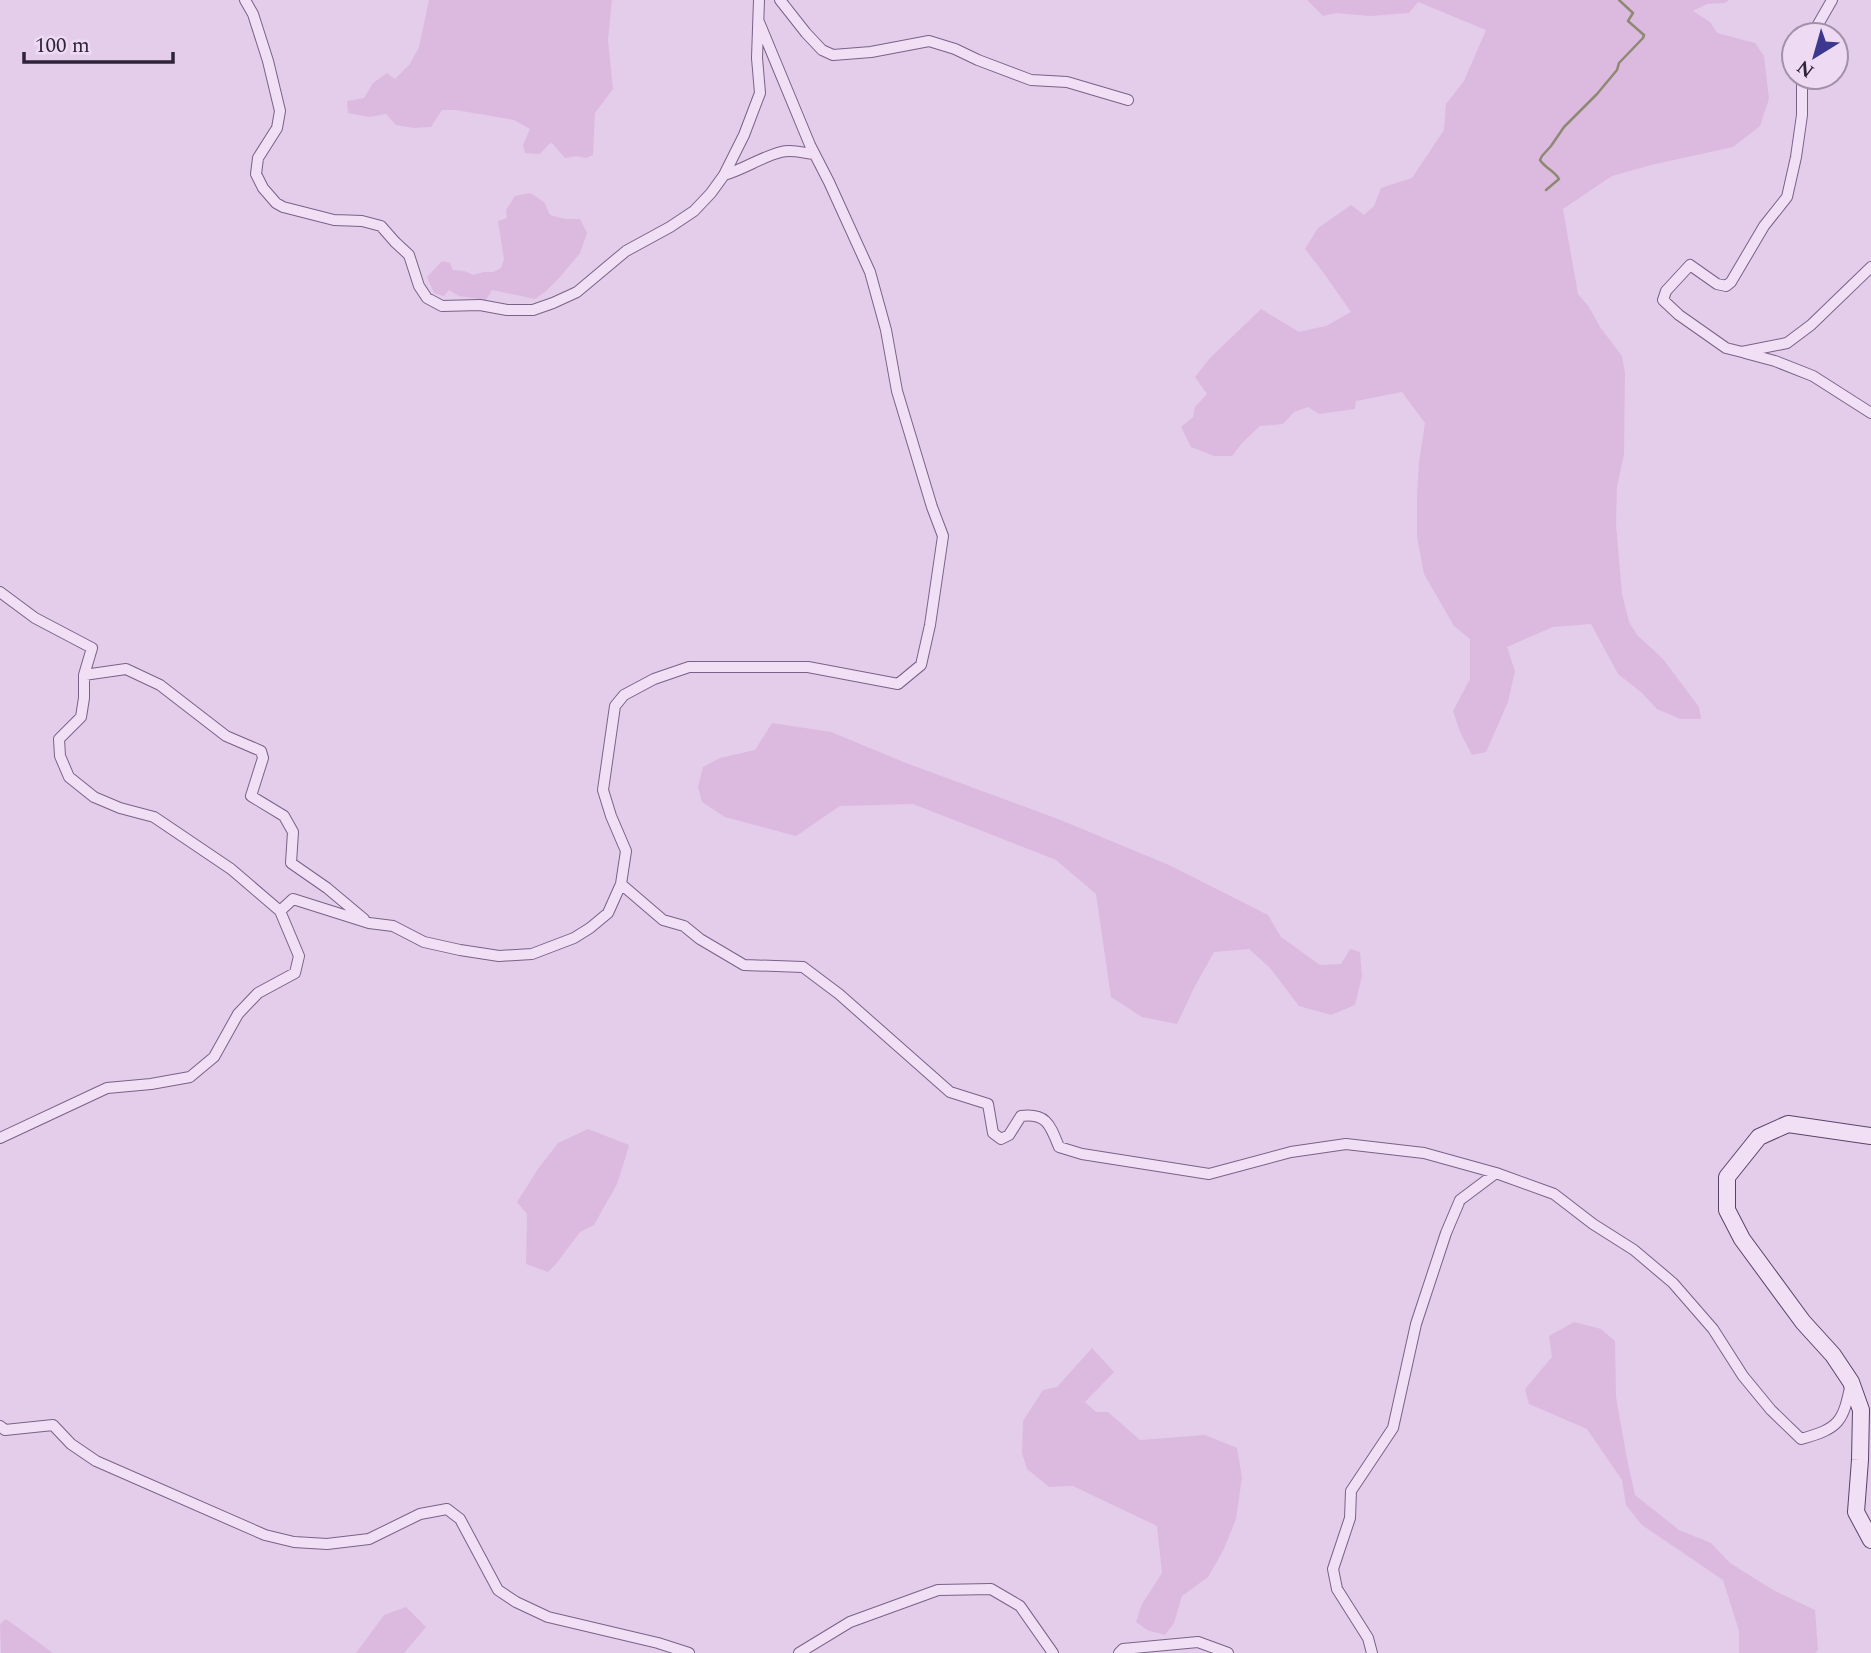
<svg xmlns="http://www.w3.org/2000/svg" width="1871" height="1653" viewBox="0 0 1871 1653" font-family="Spectral,serif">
<rect width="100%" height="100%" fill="#e4cceb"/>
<!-- farmland -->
<path fill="#dcbae0" d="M429,0H612L608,40L613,89L595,113L593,155L586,158L576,156L565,158L552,143L549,144L540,154L525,153L523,145L530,129L514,120L456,110H442L431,127L414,128L396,125L386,114L369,117L348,113L347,101L364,98L373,83L387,73L395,79L410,64L419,47Z
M1307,0H1729L1725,3L1707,4L1693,11L1710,22L1717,33L1755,43L1764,56L1769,99L1760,126L1733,147L1651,165L1612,176L1563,209L1578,294L1589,307L1600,327L1622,356L1625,373L1624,454L1617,487L1616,524L1622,594L1629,622L1637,635L1663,659L1699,707L1701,719H1680L1657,709L1642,693L1618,674L1591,624L1553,627L1507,647L1515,671L1508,702L1486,752L1472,755L1460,732L1453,711L1470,679V639L1454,626L1424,574L1417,537V497L1419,462L1425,423L1402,392L1356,401L1355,409L1319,414L1308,407L1294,412L1283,424L1260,426L1242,443L1232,456H1214L1191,447L1181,427L1193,417L1195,407L1207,394L1195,377L1210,358L1261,309L1299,332L1326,326L1351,312L1323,272L1305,249L1318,228L1351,205L1364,215L1374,206L1381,188L1412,178L1444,130L1446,104L1464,81L1486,30L1418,2L1409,13L1371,16L1336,13L1323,16Z
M530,193L544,202L550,215L565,219H580L587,233L580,253L560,277L545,292L535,299L492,290L486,300L459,296L449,290L444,296L434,293L427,277L442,261L450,263L453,270L464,271L473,275L484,272H494L501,268L504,259L498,221L507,218L506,210L515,196Z
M772,723L831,732L906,763L1058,819L1169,865L1268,915L1281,937L1320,965L1341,964L1350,949L1360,952L1362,976L1355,1005L1331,1015L1299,1006L1270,968L1249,949L1214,952L1194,988L1177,1024L1142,1017L1111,997L1096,894L1056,860L913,804L840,806L796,836L725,817L702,802L698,787L703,767L720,758L755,750Z
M588,1129L629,1145L625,1159L617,1184L594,1225L580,1232L556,1264L548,1272L526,1264L527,1214L517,1202L538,1169L558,1143Z
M1574,1322L1601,1329L1615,1341L1616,1397L1627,1459L1635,1495L1679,1530L1711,1543L1730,1563L1773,1590L1815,1610L1818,1650L1815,1653H1739V1631L1723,1580L1642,1525L1626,1505L1622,1480L1587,1429L1529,1404L1525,1389L1552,1357L1549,1336Z
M1092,1348L1114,1372L1085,1402L1096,1412H1108L1140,1440L1205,1435L1237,1448L1242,1477L1236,1519L1223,1551L1208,1577L1182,1596L1174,1623L1165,1635L1147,1630L1136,1622L1142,1604L1162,1573L1157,1526L1073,1486L1049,1487L1027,1469L1022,1453L1023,1421L1043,1390L1057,1387Z
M406,1607L426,1627L404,1653H356L384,1615Z
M6,1619L53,1653H1L0,1624Z"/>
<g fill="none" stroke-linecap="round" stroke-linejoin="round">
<!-- stream -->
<path stroke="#8e8973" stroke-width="2.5" d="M1546,190L1559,179C1555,171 1545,168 1540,160L1542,156L1551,146L1564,127L1597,94L1617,70L1619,63L1643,38L1644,35L1628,21L1633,13L1619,0"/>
<defs>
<path id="street" d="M245,0L253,14L268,61L280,111L277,128L258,158L256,174L263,188L276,203L283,207L334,220L362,221L381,226L395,242L409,255L419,286L427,298L442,306L480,305L507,310H533L553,303L577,292L626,251L670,227L694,211L711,193L724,175L744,135L760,93L757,58L759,0
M780,0L806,33L822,50L833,55L871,52L929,41L955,49L978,60L1031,80L1067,82L1128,100
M1812,35L1832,0
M1802,77V115L1796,157L1787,197L1764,226L1731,282L1726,286L1717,284L1690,265L1666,291L1663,300L1679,315L1726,348L1742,352L1787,343L1811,325L1871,267
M724,175C745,169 761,157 781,152C792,149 803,153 814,154
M1745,353L1775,361L1813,376L1871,413
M0,592L35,618L92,648L84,675V698L81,717L59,739L60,756L69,777L94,797L120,808L154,817L231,869L280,911
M84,675L126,669L160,685L226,736L261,751L263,758L251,796L284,816L293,832L291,863L327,888L364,919
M621,884L663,920L684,926L700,939L744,965L803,967L839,994L950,1092L988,1104L993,1133L1001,1139L1009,1135L1021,1116C1047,1113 1050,1125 1059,1147L1082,1154L1209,1174L1291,1152L1346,1144L1424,1153L1496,1173
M0,1138L107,1088L151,1084L190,1077L214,1057L238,1014L258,993L295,973L299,956L280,911L293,899L369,923L393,926L424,942L460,950L499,956L532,954L574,938L590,928L608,913L621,884L626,851L611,816L603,790L615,706L624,695L654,679L689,667H808L898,684L921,665L930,625L943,536L932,507L897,391L886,330L870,272L829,182L810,145L759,22
M0,1426L5,1430L53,1425L71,1444L96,1461L265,1535L294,1542L327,1544L369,1539L420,1514L447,1509L460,1519L498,1590L516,1602L548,1617L658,1643L689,1653
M799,1653L850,1622L938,1590L991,1589L1020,1606L1053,1653
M1119,1653L1123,1649L1198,1642L1228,1653
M1372,1653L1368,1638L1337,1589L1333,1569L1350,1518L1351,1491L1393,1428L1416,1324L1446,1233L1460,1200L1496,1173L1554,1194L1593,1224L1634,1250L1673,1283L1713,1329L1743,1376L1771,1410L1801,1439C1840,1428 1843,1422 1851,1383"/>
<path id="secondary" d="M1871,1136L1788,1124L1759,1137L1727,1177V1210L1742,1239L1803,1322L1833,1355L1851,1382L1861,1410L1860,1460L1856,1512L1871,1540"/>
</defs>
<!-- street casing -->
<use href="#street" stroke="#786287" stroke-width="12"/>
<!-- secondary casing -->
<use href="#secondary" stroke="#594469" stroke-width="18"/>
<!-- street -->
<use href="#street" stroke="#f1dff6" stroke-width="10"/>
<!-- secondary -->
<use href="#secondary" stroke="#f1dff6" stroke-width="16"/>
</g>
<!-- north arrow -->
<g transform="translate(1815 56) rotate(217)"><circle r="33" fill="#eedbf3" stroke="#a291a9" stroke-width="2"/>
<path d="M0-5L12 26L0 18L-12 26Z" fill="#3d388f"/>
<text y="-10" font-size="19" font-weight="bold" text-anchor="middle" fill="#2f2339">N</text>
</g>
<!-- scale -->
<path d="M24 52v10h149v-10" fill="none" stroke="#2f2339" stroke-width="3.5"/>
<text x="35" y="52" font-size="21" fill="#2f2339" stroke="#eedbf3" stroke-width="5" paint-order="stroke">100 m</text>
</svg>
